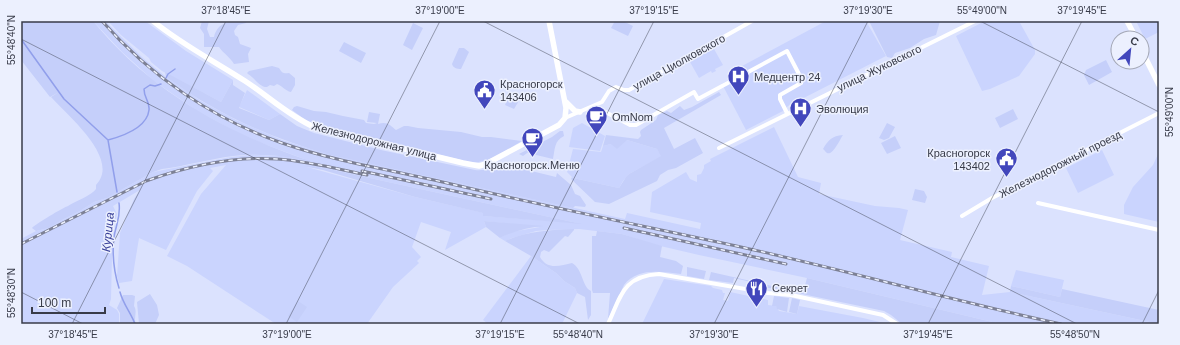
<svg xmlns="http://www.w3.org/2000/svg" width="1180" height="345" viewBox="0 0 1180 345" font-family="Arial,sans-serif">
<rect width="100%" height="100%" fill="#dbe2fe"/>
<!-- built -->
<path fill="#cad4fe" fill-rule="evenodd" d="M93,21H105L144,59L166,77L201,101L236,120L282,140L330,155L625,219L627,213L700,229L701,223L650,212L652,192L686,172L690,179L697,182V175L701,174L704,168V165L711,161L710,159L774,127L798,177L821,183L819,194L875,206L899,208L908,210L900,240L952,252L951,257L989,266L982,295L1010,292L1159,324H1001L807,278L699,255L656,245L622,234L579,229L547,230L536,231L512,238L505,241L500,238L511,232L540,227L484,221L486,227L445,250L451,232L421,222L412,247L421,257L417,261L419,263L393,287L367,324H276L187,266L167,256L201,194L226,165L210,168L213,171L197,191L166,250L139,238L132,281L119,283L117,276L120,233L134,199L140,190L113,206L117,214L114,227L112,257L111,299L109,305L117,310L119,314V324H21V239L36,231L49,228L62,220L80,211L94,202L107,198L153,172L231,157L251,155L281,156L307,160L264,144L238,133L196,110L154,81L122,52ZM307,167L333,170L577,223L483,216L484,213L415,197Z
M108,21H145L186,51L233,80L221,102L162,71L151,62L149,58L121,35Z
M826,21H866L886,56L788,106L783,111L746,130L722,84L732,78L729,73Z
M985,21H1019L1035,50V54L1019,76L990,89L982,91L956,36Z
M1136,21H1159V32L1145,39Z
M714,49L723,65L715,69L716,71L712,73L711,71L699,78L690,62L706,53V51L709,50L710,51Z
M247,90L280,114L269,120L239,107Z
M582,123L605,136L600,151L569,147L573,128Z
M627,140L657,149L662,156L629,174L623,181L619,188L573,178L567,172L573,149L601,152L603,146Z
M1102,150L1114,175L1078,193L1066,168Z
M1159,152V222L1124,214V205L1133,187L1153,165Z
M531,256L556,273L564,281L575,288L577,293L562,324H488L483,320Z
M1016,270L1064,280L1060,297L1011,286Z
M664,279L711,286L713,288L722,290L723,293H725L723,300L728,301L730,292L768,300V305L776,306L779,311L797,314L799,306L863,318L888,324H642Z"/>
<!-- green -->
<path fill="#c5cffa" d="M21,21H93C151,92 227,133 313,162C286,156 260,153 233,156C209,159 186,166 162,169L153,172L107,198L94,202L80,211L62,220L49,228L36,231L32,228C34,225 64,207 68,206C76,201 92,195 96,189V185C121,159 68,116 51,97L59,92L50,97L21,60Z
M202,21H209L207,29L210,37H214C218,20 233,21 247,21L246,23L238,25L234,31L235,35L238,37L240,44L251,48L248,54L249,62L234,64C230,57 224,54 219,47H204V34L200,28Z
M615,21H623L633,26L628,36L611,28Z
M869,21H940L936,35L924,39L910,48L895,53L892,58L887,57Z
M413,23L423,28L412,50L403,45Z
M344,42L366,53L361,63L339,51Z
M459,48H464L469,52L461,69C457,69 453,68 452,64Z
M1106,60L1112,72L1089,85L1084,75L1086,70Z
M272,66L279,68C282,73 284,74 289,73L295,78V85L291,92C285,91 283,86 277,84L274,86L270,85L267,87C259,87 255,78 248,74L247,73L249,71Z
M165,72L221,102L233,80V85L245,93L239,108L269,120L280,114L297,126L314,133L381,150L475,170C485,171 493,168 502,163L507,168H519L556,177L557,173L571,185L575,194L580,196L586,205L585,207L575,206L573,208L330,155C285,142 242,125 202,101C190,94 178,85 166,77Z
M719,92L721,95L664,128L674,149L695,138L703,153L676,168L668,170L660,175L657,181L609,204L595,202L571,179L572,177L573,178L619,188L626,177L629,174L661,156L657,149L627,140L617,149L611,144L603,146L606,135L638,139L641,136L640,132L641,130L656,120L658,115L667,111L671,113L680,106L684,110L692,107Z
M510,94L520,99L514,109L505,105Z
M297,106L314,111L326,112L343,116L364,120L366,123L374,124L377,123L367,122L369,112L380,114L378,124C387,121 390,125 396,130L404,126H408L418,128L461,132L482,137H491L522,141C506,150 489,164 470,162L323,127L307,121L292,110L294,107Z
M1013,109L1018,119L1000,128L995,118Z
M887,123L895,127L889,138L884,140L879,138Z
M560,131H563L564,136C554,141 555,149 553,159L532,154L530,151L523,156L519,154L552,137Z
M843,135C840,139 833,156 827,153C825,152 825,150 823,149C828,140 832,136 843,135Z
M895,136L901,148L887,154L881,143Z
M304,166L316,167L333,170L582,224L483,216V213L415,197L323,170Z
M915,189L924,191L927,197L925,203L912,200Z
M484,221L544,226C529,227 514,231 500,238L486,227Z
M574,229V230L568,237L565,236L549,252L544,250L541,252L540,257C548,271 561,265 572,263C583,269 582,287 591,291V315L588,320L585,297L577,293L575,288L564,281L556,273L531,256L505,241C526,231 550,230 574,229Z
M597,231L622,234L662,246L660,257L676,261L683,266L681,274C661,272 638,267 624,285L608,319L610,293H593L592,290V236H596Z
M687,267L706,271L704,279L687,276Z
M711,272L803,293L807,278L1001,324H902L891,315L884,311L778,289L751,286V282L734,278L733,283L709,280Z
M1011,286L1060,297L1062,289L1159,310V324L1010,292Z
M150,294L157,305L159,315L155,324H139L137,302Z
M123,295H132L135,296L134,306C138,312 133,318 136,324H120V313L117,308Z
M774,296L789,298L787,312L777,309L776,306H772Z
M792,298L800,300L797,314L789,312Z
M298,301L307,307L297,322L288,316Z"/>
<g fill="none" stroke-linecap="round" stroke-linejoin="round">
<!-- stream -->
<path stroke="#919feb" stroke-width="1.5" d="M21,39L64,99L108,140
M166,78L168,74L175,69
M108,140C123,136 147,128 149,110C150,101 144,99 144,89L150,85L155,86L161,84
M108,140L117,192
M119,288C114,272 112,254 114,237C116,224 121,217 119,203
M120,292C123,304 131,313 135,324"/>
<!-- street -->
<path stroke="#fff" stroke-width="4" d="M594,106L630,125H636L694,92L698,99L787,51L802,80L801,83L780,95V99L787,113
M565,118L602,102L609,91L616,87L624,90H629L752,21
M719,148L975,21
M1038,203L1159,230
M962,216L992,198L1159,113
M608,324C621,296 623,276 659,274L768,293L791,295L883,315L897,324"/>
<!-- secondary -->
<path stroke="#fff" stroke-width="5.5" d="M153,21C181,44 214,61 245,81C268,96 289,116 314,127L463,163L479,166L486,164L559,125L565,118L566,108L549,21
M1127,21L1136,38
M1142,51L1159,85
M566,102L575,111L580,112"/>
<defs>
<path id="rail" d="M102,21C150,76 213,119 282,143C336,162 392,170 447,183C540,205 634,224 727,244C839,268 949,300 1061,324
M362,171L491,199
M624,228L786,264
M21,244L146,181C188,166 232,156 277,159C307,161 338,169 367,175"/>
</defs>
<!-- rail casing -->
<use href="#rail" stroke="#7d8195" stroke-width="3"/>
<!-- rail -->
<use href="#rail" stroke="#ecf0fe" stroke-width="1.5" stroke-dasharray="4.5" stroke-linecap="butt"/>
</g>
<!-- ticks -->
<path fill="none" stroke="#383b49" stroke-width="1" stroke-opacity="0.45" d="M483,21L1077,324M980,21L1159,112M21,39L580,324M21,292L83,324M72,324L226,21M286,324L440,21M500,324L654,21M714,324L868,21M928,324L1082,21M1142,324L1159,290"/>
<!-- icons -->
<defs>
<symbol id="hospital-pin" viewBox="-11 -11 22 30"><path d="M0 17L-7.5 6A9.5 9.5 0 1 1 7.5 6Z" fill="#4247bc" stroke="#ecf0fe"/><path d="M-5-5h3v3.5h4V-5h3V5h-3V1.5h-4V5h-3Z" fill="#fff"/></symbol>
<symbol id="civic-pin" viewBox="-11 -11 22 30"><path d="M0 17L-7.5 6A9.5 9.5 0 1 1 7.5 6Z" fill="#4247bc" stroke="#ecf0fe"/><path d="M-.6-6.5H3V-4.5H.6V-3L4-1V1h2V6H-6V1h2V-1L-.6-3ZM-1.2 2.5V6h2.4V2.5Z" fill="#fff"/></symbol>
<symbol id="cafe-pin" viewBox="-11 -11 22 30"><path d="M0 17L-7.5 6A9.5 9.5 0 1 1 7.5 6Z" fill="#4247bc" stroke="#ecf0fe"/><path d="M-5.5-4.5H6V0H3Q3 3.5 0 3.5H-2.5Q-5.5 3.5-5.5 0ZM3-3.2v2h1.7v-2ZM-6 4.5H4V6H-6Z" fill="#fff"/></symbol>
<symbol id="restaurant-pin" viewBox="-11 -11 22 30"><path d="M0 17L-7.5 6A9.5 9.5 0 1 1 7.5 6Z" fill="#4247bc" stroke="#ecf0fe"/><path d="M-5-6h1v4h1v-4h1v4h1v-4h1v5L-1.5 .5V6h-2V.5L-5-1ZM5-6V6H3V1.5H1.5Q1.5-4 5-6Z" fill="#fff"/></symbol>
</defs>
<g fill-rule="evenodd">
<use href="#hospital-pin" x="726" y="64" width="25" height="34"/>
<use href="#civic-pin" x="472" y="78" width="25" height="34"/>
<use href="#hospital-pin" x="788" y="96" width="25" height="34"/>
<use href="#cafe-pin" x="584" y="104" width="25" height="34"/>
<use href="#cafe-pin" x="520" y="126" width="25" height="34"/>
<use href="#civic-pin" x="994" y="146" width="25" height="34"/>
<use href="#restaurant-pin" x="744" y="276" width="25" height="34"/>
</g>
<g text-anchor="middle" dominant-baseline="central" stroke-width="3" stroke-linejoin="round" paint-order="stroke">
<!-- street labels -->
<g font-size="11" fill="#383b49" stroke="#ecf0fe">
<text transform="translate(679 62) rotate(-29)">улица Циолковского</text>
<text transform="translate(879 68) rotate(-26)">улица Жуковского</text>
<text transform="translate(374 141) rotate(14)">Железнодорожная улица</text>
<text transform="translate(1060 164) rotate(-27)">Железнодорожный проезд</text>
</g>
<!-- poi labels -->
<g font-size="11" fill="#383b49" stroke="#ecf0fe" text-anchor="start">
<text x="754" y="77">Медцентр 24</text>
<text x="500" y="84">Красногорск<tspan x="500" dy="13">143406</tspan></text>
<text x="816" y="109">Эволюция</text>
<text x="612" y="117">OmNom</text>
<text x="990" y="153" text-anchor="end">Красногорск<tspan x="990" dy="13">143402</tspan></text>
<text x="532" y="165" text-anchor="middle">Красногорск.Меню</text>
<text x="772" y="288">Секрет</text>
</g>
<!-- water labels -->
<g font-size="12" font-style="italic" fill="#3b429a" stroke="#ecf0fe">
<text transform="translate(108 232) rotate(-84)">Курица</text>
</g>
</g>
<!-- border -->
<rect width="1180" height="345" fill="none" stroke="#ecf0fe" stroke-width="44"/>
<!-- north arrow -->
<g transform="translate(1130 50) rotate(27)"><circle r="19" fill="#ecf0fe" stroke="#a4a8b6"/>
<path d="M0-3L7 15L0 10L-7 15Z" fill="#4247bc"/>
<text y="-6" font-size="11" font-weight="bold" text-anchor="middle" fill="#383b49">С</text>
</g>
<!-- scale -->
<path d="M32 307v6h73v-6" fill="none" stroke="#383b49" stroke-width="2"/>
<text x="38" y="307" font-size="12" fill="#383b49" stroke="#ecf0fe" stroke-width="3" paint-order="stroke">100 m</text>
<rect x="22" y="22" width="1136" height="301" fill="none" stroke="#383b49" stroke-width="1.5"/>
<g font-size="10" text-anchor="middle" fill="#383b49">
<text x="226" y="14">37°18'45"E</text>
<text x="440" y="14">37°19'00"E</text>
<text x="654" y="14">37°19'15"E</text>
<text x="868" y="14">37°19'30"E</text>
<text x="982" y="14">55°49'00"N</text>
<text x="1082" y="14">37°19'45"E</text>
<text transform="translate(11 40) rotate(-90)" y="4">55°48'40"N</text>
<text transform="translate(1169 112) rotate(-90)" y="4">55°49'00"N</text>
<text transform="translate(11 293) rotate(-90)" y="4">55°48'30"N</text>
<text x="73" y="338">37°18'45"E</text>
<text x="287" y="338">37°19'00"E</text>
<text x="500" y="338">37°19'15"E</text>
<text x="578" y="338">55°48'40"N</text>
<text x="714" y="338">37°19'30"E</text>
<text x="928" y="338">37°19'45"E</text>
<text x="1075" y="338">55°48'50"N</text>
</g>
</svg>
